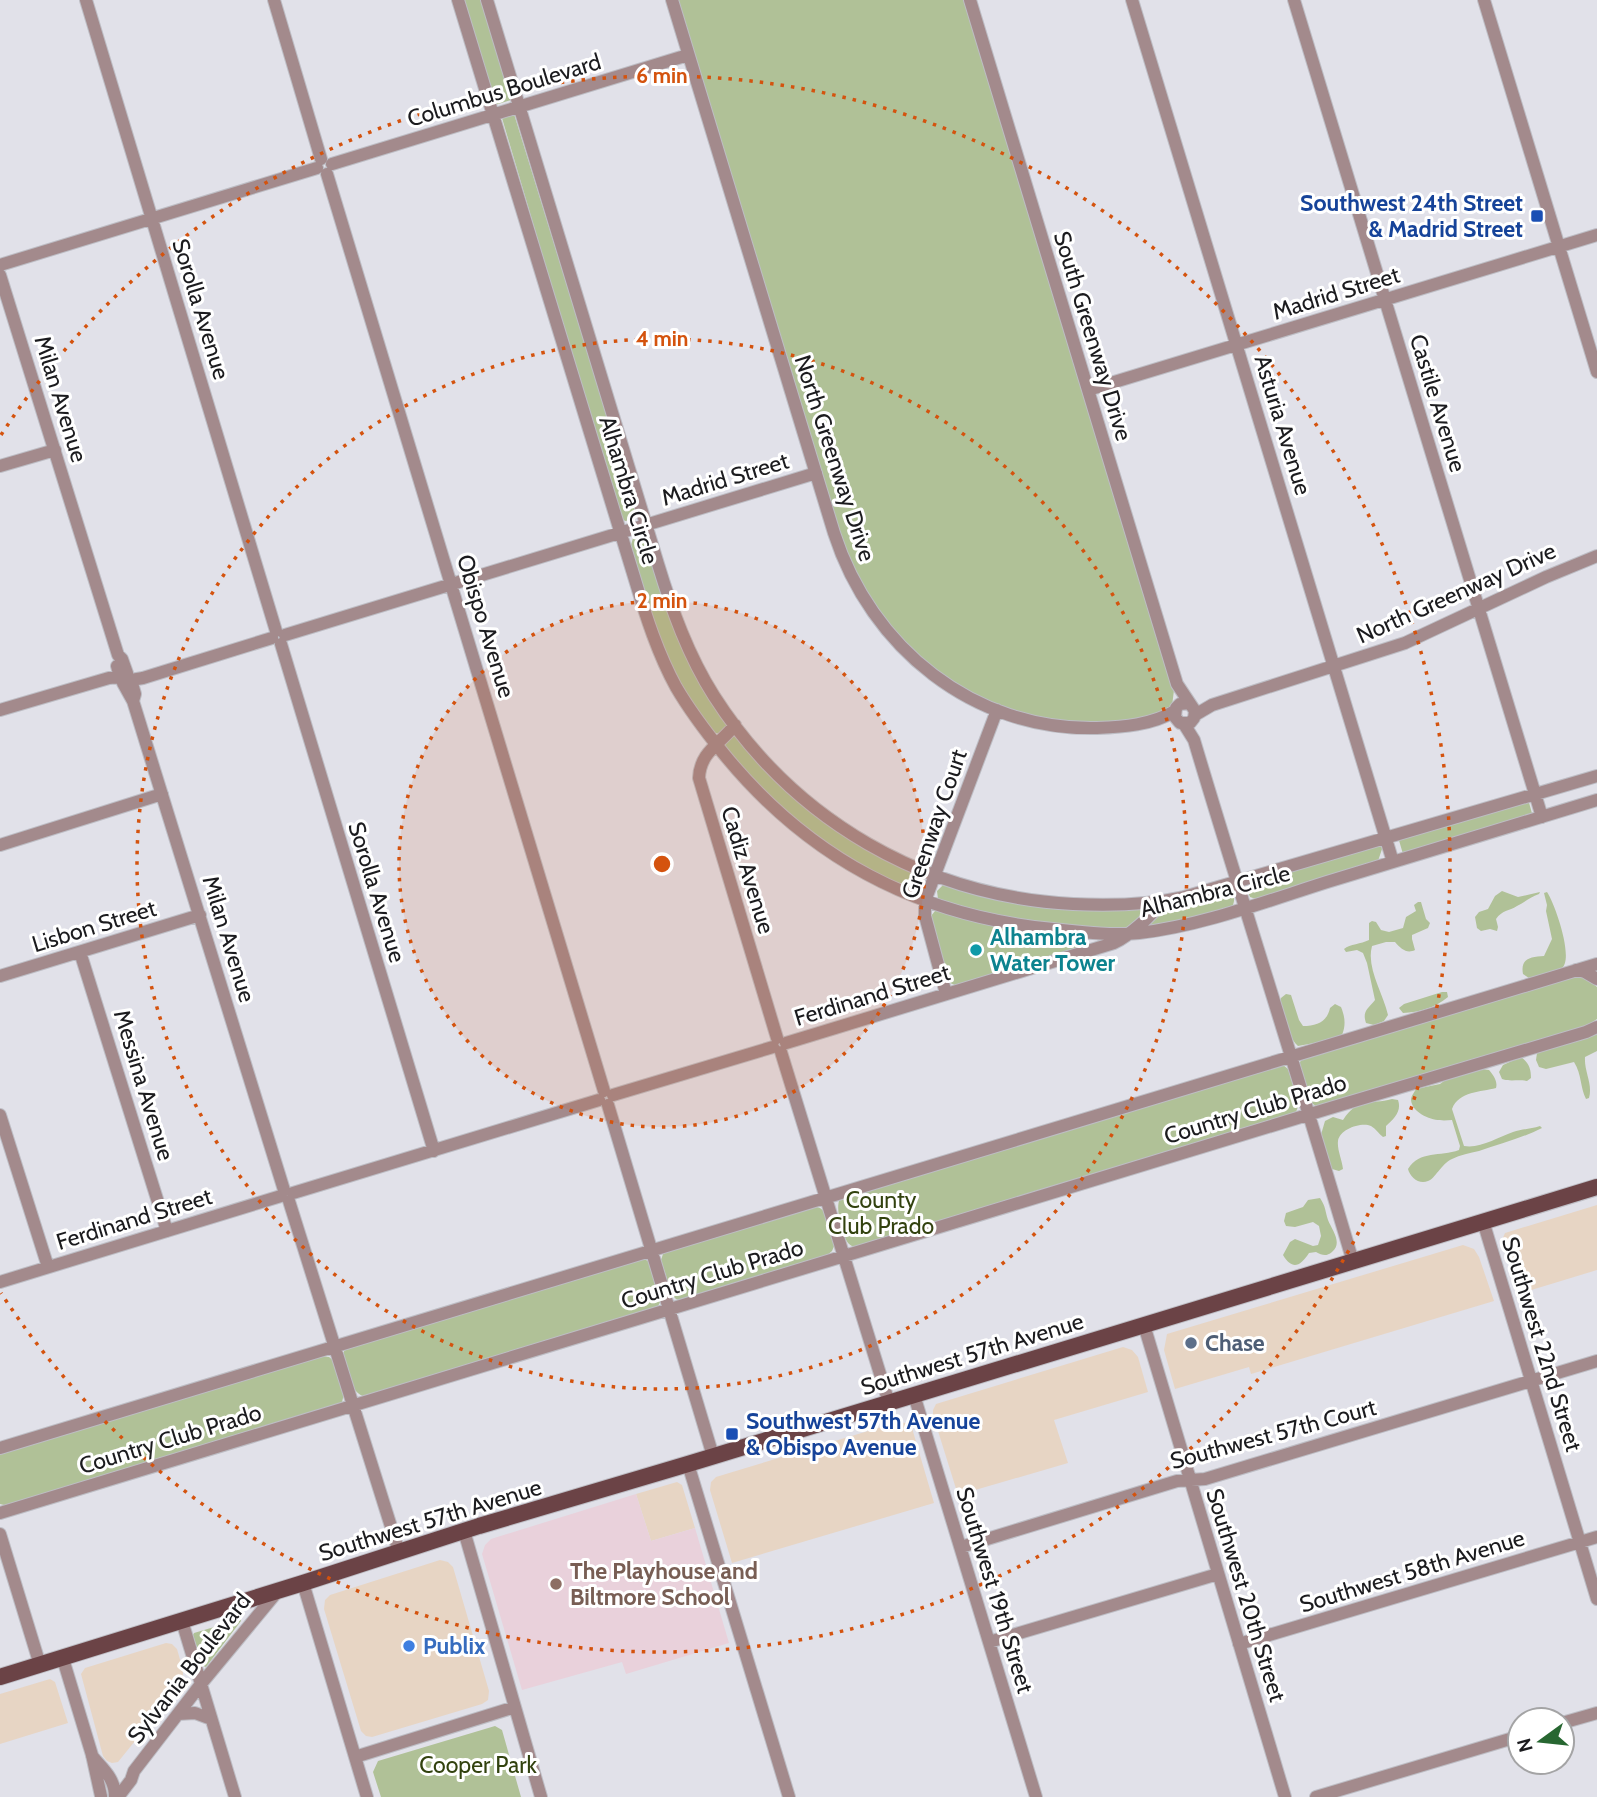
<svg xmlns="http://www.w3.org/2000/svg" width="1597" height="1797" viewBox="0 0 1597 1797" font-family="Cabin,sans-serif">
<rect width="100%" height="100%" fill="#e1e1e9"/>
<!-- commercial -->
<path fill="#e7d5c4" d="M1597,1205V1270L1518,1294L1502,1240L1505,1233Z
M1463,1245L1474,1249L1479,1257L1494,1301L1251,1374L1249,1367L1175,1389L1164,1350L1167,1334Z
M1123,1347L1132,1350L1138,1357L1148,1392L1054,1420L1068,1463L958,1495L933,1415V1410L936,1404Z
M898,1422L906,1423L912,1428L934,1503L732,1563L710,1490L711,1482L716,1477Z
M677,1482L682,1485L695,1528L651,1541L636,1494Z
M440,1560L448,1562L453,1567L489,1691L488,1700L482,1704L372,1737L366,1736L361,1731L324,1609L325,1600L330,1595Z
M166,1643L172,1644L177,1649L183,1670V1678L181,1684L118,1762L112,1763L107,1761L103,1756L81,1674L85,1668Z
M50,1679L55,1682L68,1723L0,1744V1694Z"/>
<!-- education -->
<path fill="#e9d1db" d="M636,1494L651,1541L695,1528L729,1643L626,1674L622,1662L522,1690L482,1554L485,1545L491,1539Z"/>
<!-- green -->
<path fill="#b0c197" d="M464,0H481L511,100L495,105Z
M676,0H965L1174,690L1172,706L1155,716L1117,723L1050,721L1020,714L983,700L934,671L885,624L852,570Z
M514,114L636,509V517L633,520L625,521L619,515L502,118Z
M636,536L644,538L727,723C725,730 722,734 715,733L679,684L652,622L631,545L633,538Z
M735,734L758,760L918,874L922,881L919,888L913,892L843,857L775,804L724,745Z
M1528,799L1533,817L1403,854L1398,837Z
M1381,845L1382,849L1378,861L1256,899L1250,897C1246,889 1251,885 1257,880Z
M943,885L980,895L1144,908L1146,910L1145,912L1126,928L1075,929L984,916L938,899L937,891Z
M1229,890C1235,894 1235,899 1233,905L1229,908L1173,924L1140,928L1163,908L1170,904Z
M1502,891L1518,897L1540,892L1539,894C1530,897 1525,902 1517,906C1509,911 1502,910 1496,919L1498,927L1497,931L1490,929L1481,931L1477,928L1475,917L1479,912L1488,909L1495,896Z
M1547,892C1555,904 1574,958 1562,968C1556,973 1537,976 1529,978L1523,974C1520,958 1531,957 1544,956L1552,939L1546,911L1547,905L1544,893Z
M1418,902H1421L1426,919L1430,923L1428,928L1412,935V939L1415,950C1407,954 1401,949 1395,942H1386L1372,946C1366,968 1383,993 1388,1015L1384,1021L1374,1025L1366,1023C1362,1011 1368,1009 1375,1000L1367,963L1363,953L1357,950L1346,952L1344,949C1350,944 1361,944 1369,940V923L1372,921L1376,922L1381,930L1389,932L1403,928L1406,917L1416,911L1414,905Z
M938,910C983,927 1031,934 1079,937L1084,943V946L955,985L950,983L946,977L931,916L935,911Z
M1575,976L1586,978L1597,987V1019L1588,1025L1322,1106H1316L1310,1102L1299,1068L1300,1062L1304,1057Z
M1442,992H1447L1448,997C1435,1008 1419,1012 1403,1013L1399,1008L1404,1004Z
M1286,994L1291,995L1299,1020L1303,1026C1317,1026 1327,1022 1330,1008L1335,1004L1341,1007C1345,1017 1346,1025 1342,1035L1325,1041L1298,1046C1287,1036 1285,1016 1280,1003L1281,998Z
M1597,1034V1051L1585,1057C1584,1072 1593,1084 1589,1098L1586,1099C1580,1087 1582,1075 1574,1062L1546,1069L1539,1067L1536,1060L1537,1053L1544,1049L1582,1040Z
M1521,1057C1529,1063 1531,1069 1531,1078L1527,1081C1518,1079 1511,1082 1502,1079L1499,1072L1503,1065Z
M1283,1065L1288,1069L1299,1104L1296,1112L1289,1116L860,1248C854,1247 852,1247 848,1243C842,1235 836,1211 839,1201L845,1196Z
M1482,1069L1489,1070C1493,1075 1498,1081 1496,1088C1481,1092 1459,1091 1452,1109L1464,1146C1480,1149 1498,1137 1513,1132C1522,1129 1531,1129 1540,1126L1542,1128C1522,1138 1500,1144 1479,1151C1470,1153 1460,1155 1452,1159C1441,1164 1435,1179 1428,1181C1419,1185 1410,1177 1408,1169C1420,1150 1440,1157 1459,1150L1460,1146L1452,1120C1448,1120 1444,1121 1440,1120C1429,1120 1412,1112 1411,1100C1411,1096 1414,1093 1416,1089L1440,1084L1451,1076Z
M1392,1099L1398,1100C1402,1111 1394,1119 1386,1126V1136L1383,1137C1379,1134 1376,1129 1371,1126C1361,1122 1340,1129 1338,1141C1337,1150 1342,1159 1343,1169L1339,1171L1332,1169L1327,1162L1320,1138L1325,1121L1333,1117L1343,1120C1358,1097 1370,1105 1392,1099Z
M1320,1198C1326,1207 1325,1211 1328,1220C1332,1230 1343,1243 1332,1252C1326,1257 1322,1255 1316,1252L1309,1253C1300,1267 1292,1270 1283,1255L1290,1242L1295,1239L1313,1246L1318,1245L1321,1236L1319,1226L1313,1222L1295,1227L1286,1226L1284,1221L1286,1213L1303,1207L1308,1200Z
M813,1206L820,1208L825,1212L835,1244L832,1251L824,1258L683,1301L676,1299L672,1295L661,1260L663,1254L668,1250Z
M640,1259L646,1260L651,1263L662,1299L658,1306L366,1397C349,1393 348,1371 343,1356L344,1351L349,1348Z
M321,1356L329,1357L334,1361L344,1394L342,1402L336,1406L8,1506L0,1504V1454Z
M241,1619V1621L206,1667L203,1666L193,1635L194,1633Z
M495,1726L502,1730L521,1797H381L373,1772L378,1761Z"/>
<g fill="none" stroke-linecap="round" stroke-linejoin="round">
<defs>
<path id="minor" d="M86,0L276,631
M274,0L321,159
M458,0L635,580C646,617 658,654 676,687C690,711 706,732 723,753C809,859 918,916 1053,929C1081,932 1111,936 1139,933C1201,926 1267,901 1327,882C1417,855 1507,828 1597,800
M487,0L658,564C672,610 688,655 714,696C794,821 925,896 1073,904C1111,906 1147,905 1184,897L1597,776
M672,0L834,533C871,648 974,731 1097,728C1123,727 1152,725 1175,711
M970,0L1177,684L1195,711L1194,718L1190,723H1180L1175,717L1176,708L1180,704L1189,703
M1132,0L1393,862
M1294,0L1542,817
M1484,0L1597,372
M332,164L688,55
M327,174L604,1091
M0,265L317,168
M0,275L118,655L122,659L127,673
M1088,390L1597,235
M0,466L55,450
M285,635L816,473
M281,644L434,1151
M123,683L133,701L284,1190
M133,701L135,694L131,680L143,678L272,638
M0,710L109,678L120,677L117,666
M1195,715L1212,705L1405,643L1546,577L1597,556
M1184,724L1194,740C1246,914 1302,1087 1353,1262
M735,725C720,744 700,752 699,778L777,1038
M0,845L162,794
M80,952L167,1231
M1576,970L1585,972L1597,979
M0,976L200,915
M946,994L925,916V901L997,710
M786,1043L1114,943C1130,935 1152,916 1162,901
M781,1052L889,1403
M613,1095L773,1047
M608,1105L713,1456
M0,1115L48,1267
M293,1193L599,1100
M289,1201L399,1552
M1483,1221L1597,1599
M0,1282L281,1196
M1144,1325L1285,1797
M914,1395L1036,1797
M0,1448L1597,964
M688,1464L789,1797
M0,1513L1327,1109L1586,1032L1597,1027
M464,1531L541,1797
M0,1534L40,1665
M961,1547L1177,1481L1205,1479L1597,1361
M303,1583L367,1797
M182,1621L235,1797
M989,1642L1218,1574
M1239,1644L1597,1537
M63,1659L92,1755L101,1796
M178,1714L195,1713L211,1719
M1562,1723L1597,1713
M92,1756C103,1769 115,1778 115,1797
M355,1757L515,1707
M118,1797L131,1780L134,1771L201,1684L277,1592
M1316,1797L1520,1736"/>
<path id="major" d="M0,1677L303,1583L479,1526L688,1464L1597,1187"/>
</defs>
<!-- minor casing -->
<use href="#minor" stroke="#bdbdc4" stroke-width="14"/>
<!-- major casing -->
<use href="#major" stroke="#bdbdc4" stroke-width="18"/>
<!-- minor -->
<use href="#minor" stroke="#a38a8c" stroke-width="12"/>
<!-- major -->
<use href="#major" stroke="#6b4346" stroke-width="16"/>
</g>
<!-- distance rings -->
<circle cx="662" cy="864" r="263" fill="#d4530e" fill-opacity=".12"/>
<g fill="none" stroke="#d4530e" stroke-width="3.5" stroke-dasharray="3.5 7">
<circle cx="662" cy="864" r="263"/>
<circle cx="662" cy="864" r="525"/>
<path d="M1 435A788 788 0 1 1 1 1293"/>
</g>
<!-- markers -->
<g fill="#1a4fb4" stroke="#fff" stroke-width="2.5">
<rect x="1530" y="209" width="14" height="14" rx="3.5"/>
<rect x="725" y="1427" width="14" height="14" rx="3.5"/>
</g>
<circle fill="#0f9aa8" stroke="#fff" stroke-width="2.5" cx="976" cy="950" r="7"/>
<circle fill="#5c6f8a" stroke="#fff" stroke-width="2.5" cx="1191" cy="1343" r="7"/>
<circle fill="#8d6e63" stroke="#fff" stroke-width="2.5" cx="556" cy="1584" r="7"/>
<circle fill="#3f7fe0" stroke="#fff" stroke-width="2.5" cx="409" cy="1646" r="7"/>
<g text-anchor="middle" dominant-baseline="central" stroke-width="6" stroke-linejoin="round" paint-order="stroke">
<!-- street labels -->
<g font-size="23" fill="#1b1b1e" stroke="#fff">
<text transform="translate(504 90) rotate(-17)">Columbus Boulevard</text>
<text transform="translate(1336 293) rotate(-17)">Madrid Street</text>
<text transform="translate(201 309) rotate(73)">Sorolla Avenue</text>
<text transform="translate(1093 336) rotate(73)">South Greenway Drive</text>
<text transform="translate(61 399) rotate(73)">Milan Avenue</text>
<text transform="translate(1438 403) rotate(73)">Castile Avenue</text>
<text transform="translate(1283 425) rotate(73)">Asturia Avenue</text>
<text transform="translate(835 458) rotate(72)">North Greenway Drive</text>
<text transform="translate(725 479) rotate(-17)">Madrid Street</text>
<text transform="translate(629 490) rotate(73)">Alhambra Circle</text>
<text transform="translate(1456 593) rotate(-24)">North Greenway Drive</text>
<text transform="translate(486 626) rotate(73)">Obispo Avenue</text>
<text transform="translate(934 824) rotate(-71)">Greenway Court</text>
<text transform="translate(748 870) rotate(73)">Cadiz Avenue</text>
<text transform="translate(1215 891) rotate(-14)">Alhambra Circle</text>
<text transform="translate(377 892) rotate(73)">Sorolla Avenue</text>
<text transform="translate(94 926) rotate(-17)">Lisbon Street</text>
<text transform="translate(229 939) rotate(73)">Milan Avenue</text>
<text transform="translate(872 995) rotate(-17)">Ferdinand Street</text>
<text transform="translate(144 1085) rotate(73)">Messina Avenue</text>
<text transform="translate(1255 1109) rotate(-17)">Country Club Prado</text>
<text transform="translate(134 1219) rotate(-17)">Ferdinand Street</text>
<text transform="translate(712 1274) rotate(-17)">Country Club Prado</text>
<text transform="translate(1542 1344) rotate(73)">Southwest 22nd Street</text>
<text transform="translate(972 1354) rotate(-17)">Southwest 57th Avenue</text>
<text transform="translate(1273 1434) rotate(-15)">Southwest 57th Court</text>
<text transform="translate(170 1439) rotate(-17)">Country Club Prado</text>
<text transform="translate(430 1520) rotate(-17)">Southwest 57th Avenue</text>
<text transform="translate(1412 1571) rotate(-17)">Southwest 58th Avenue</text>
<text transform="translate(995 1590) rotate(73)">Southwest 19th Street</text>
<text transform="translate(1246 1595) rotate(73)">Southwest 20th Street</text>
<text transform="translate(189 1668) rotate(-52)">Sylvania Boulevard</text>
</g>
<!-- transit labels -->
<g font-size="23" font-weight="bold" fill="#164399" stroke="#fff" text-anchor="end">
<text x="1523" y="203">Southwest 24th Street<tspan x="1523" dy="26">&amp; Madrid Street</tspan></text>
<text x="746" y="1421" text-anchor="start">Southwest 57th Avenue<tspan x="746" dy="26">&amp; Obispo Avenue</tspan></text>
</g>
<!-- culture labels -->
<g font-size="23" font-weight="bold" fill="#0d838f" stroke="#fff" text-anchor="start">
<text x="990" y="937">Alhambra<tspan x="990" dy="26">Water Tower</tspan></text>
</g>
<!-- park labels -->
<g font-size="23" fill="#32420f" stroke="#fff">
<text x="881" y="1200">County<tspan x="881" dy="26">Club Prado</tspan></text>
<text x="478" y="1765">Cooper Park</text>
</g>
<!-- service labels -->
<g font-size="23" font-weight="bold" fill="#4e5e75" stroke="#fff" text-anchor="start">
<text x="1205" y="1343">Chase</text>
</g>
<!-- education labels -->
<g font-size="23" font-weight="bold" fill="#785e54" stroke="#fff" text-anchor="start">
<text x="570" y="1571">The Playhouse and<tspan x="570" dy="26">Biltmore School</tspan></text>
</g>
<!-- shop labels -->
<g font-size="23" font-weight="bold" fill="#366cbe" stroke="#fff" text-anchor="start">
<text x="423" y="1646">Publix</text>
</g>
</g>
<circle cx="662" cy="864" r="10" fill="#d4530e" stroke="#fff" stroke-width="3.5"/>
<g font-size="21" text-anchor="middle" font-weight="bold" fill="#d4530e" stroke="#fff" stroke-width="6" stroke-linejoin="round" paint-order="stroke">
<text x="662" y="83">6 min</text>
<text x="662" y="346">4 min</text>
<text x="662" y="608">2 min</text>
</g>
<!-- north arrow -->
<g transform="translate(1541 1741) rotate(255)"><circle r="33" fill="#ffffff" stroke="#a4a4a5" stroke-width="2"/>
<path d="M0-5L12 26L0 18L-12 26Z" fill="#276731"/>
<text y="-10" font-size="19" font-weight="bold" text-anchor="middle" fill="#1b1b1e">N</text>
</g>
</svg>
